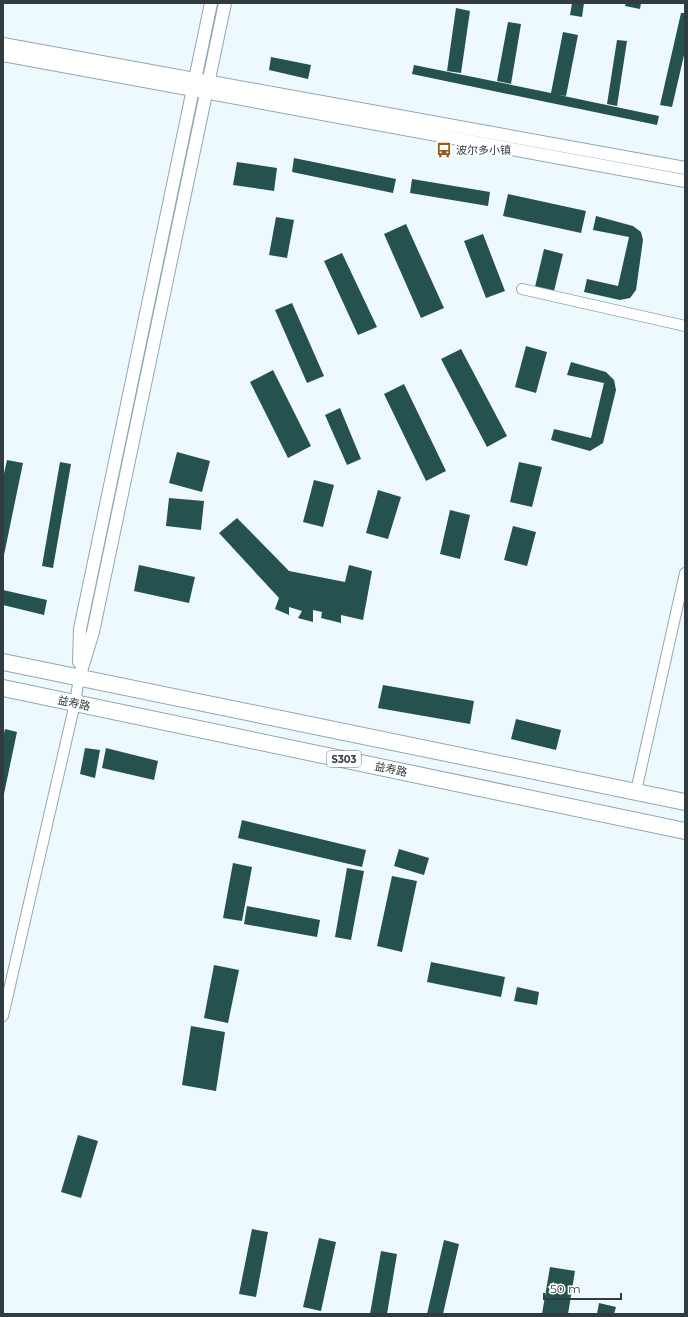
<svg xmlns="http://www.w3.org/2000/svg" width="688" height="1317" viewBox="0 0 688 1317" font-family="Montserrat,'Noto Sans SC',sans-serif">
<rect width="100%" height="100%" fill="#eef9fd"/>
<!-- building -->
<path fill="#25524e" d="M572,3H584L582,17L570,15Z
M626,3H641L640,9L625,6Z
M456,8L470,11L461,73L447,71Z
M681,13H685V51L672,107L660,105Z
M508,22L521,24L511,84L497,81Z
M563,32L578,35L566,96L559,95L659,116L657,125L412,74L414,65L551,93Z
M617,40L627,41L617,106L607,104Z
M271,57L311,65L308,79L269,70Z
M294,158L396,179L393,193L292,172Z
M237,162L277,168L274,191L233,185Z
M412,179L490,192L488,206L410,193Z
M508,194L586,211L581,233L503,216Z
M596,216L633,226L641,232L643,240L636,290L630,298L620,300L584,292L587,279L618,286L629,237L593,230Z
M276,217L294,220L287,258L269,255Z
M406,224L444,308L421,318L384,234Z
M483,234L505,291L486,298L464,241Z
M544,249L563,254L553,295L534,291Z
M342,253L377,327L358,335L324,261Z
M292,303L324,376L307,383L275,310Z
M526,346L547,352L536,393L515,387Z
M461,349L507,436L487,447L441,359Z
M571,362L606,372L614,380L616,390L603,443L590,451L551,440L554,429L591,438L604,383L567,375Z
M273,370L311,446L288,458L250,382Z
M404,384L446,471L426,481L384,394Z
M340,408L361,459L347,465L325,415Z
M177,452L210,461L202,492L169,483Z
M7,460L23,463L4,555L3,478Z
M60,462L71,464L53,568L42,566Z
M519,462L542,467L532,507L510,502Z
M314,480L334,485L323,527L303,522Z
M378,490L401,497L388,539L366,533Z
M169,498L204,501L201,530L166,526Z
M450,510L470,515L460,559L440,554Z
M237,518L289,571L345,582L349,565L372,571L363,620L341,615V623L321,618L322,612L313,610V622L298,618L302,611L289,607V615L275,609L279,598L219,533Z
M513,526L536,532L527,566L504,560Z
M139,565L195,577L189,603L134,591Z
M3,590L47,600L44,615L3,605Z
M383,685L474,701L470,724L378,708Z
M516,719L561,730L556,750L511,739Z
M5,729L17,732L4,794L3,738Z
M85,748L100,750L95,778L80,774Z
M106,748L158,761L154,780L102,768Z
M242,820L366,850L362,867L238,838Z
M399,849L429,858L424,875L394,866Z
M233,863L252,867L242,921L223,918Z
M347,868L364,871L351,940L335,937Z
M392,876L417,881L402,952L377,946Z
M247,906L320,920L317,937L244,924Z
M431,962L505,977L501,997L427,982Z
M214,965L239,970L228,1023L204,1018Z
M517,987L539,992L537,1005L514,1001Z
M191,1026L225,1032L216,1091L182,1085Z
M78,1135L98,1141L81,1198L61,1192Z
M252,1229L268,1232L256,1297L239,1294Z
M319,1238L336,1242L321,1311L303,1307Z
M444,1240L459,1244L443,1314H427Z
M381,1251L397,1254L387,1314H370Z
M550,1267L575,1271L568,1314H542Z
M599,1303L616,1307L614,1314H597Z"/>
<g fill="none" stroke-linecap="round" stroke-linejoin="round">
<defs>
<path id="minor" d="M522,289L685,326
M636,791L685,573
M3,1016L75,703L79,678"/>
<path id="tertiary" d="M3,44L685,168
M3,55L685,181
M79,662L80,629L211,3
M79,678L93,632L225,3"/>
<path id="primary" d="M3,662L685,802
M3,688L685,831"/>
</defs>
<!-- minor casing -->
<use href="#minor" stroke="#8fa9b2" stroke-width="12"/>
<!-- tertiary casing -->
<use href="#tertiary" stroke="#8fa9b2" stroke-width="14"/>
<!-- primary casing -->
<use href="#primary" stroke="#8fa9b2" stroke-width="18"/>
<!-- minor -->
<use href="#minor" stroke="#fff" stroke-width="10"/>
<!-- tertiary -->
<use href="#tertiary" stroke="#fff" stroke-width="12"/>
<!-- primary -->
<use href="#primary" stroke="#fff" stroke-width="16"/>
</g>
<!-- icons -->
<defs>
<symbol id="bus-bare" viewBox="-9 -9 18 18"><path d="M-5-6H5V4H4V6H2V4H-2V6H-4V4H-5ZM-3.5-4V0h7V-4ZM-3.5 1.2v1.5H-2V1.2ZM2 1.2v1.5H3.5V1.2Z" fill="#965d1a" stroke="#fff" stroke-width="2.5" paint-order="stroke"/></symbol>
</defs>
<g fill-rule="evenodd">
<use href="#bus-bare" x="433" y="139" width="22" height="22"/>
</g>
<g text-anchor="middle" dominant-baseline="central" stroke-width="4" stroke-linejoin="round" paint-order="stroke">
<!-- shield labels -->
<rect fill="#fff" stroke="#6f7679" stroke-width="1" x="327" y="751" width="34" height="16" rx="3"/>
<g font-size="10" font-weight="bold" fill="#313c40">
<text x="344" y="759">S303</text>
</g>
<!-- poi labels -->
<g font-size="11" fill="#313c40" stroke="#fff" text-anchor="start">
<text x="456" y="150">波尔多小镇</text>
</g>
<!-- street labels -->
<g font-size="11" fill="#313c40" stroke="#fff">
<text transform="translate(74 703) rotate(12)">益寿路</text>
<text transform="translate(391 769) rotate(12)">益寿路</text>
</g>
</g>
<!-- border -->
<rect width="688" height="1317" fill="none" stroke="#313c40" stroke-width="8"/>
<!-- scale -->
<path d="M544 1293v6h77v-6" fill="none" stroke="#313c40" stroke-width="2"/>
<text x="550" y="1293" font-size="12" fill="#313c40" stroke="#ffffff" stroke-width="3" paint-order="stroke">50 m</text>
</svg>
